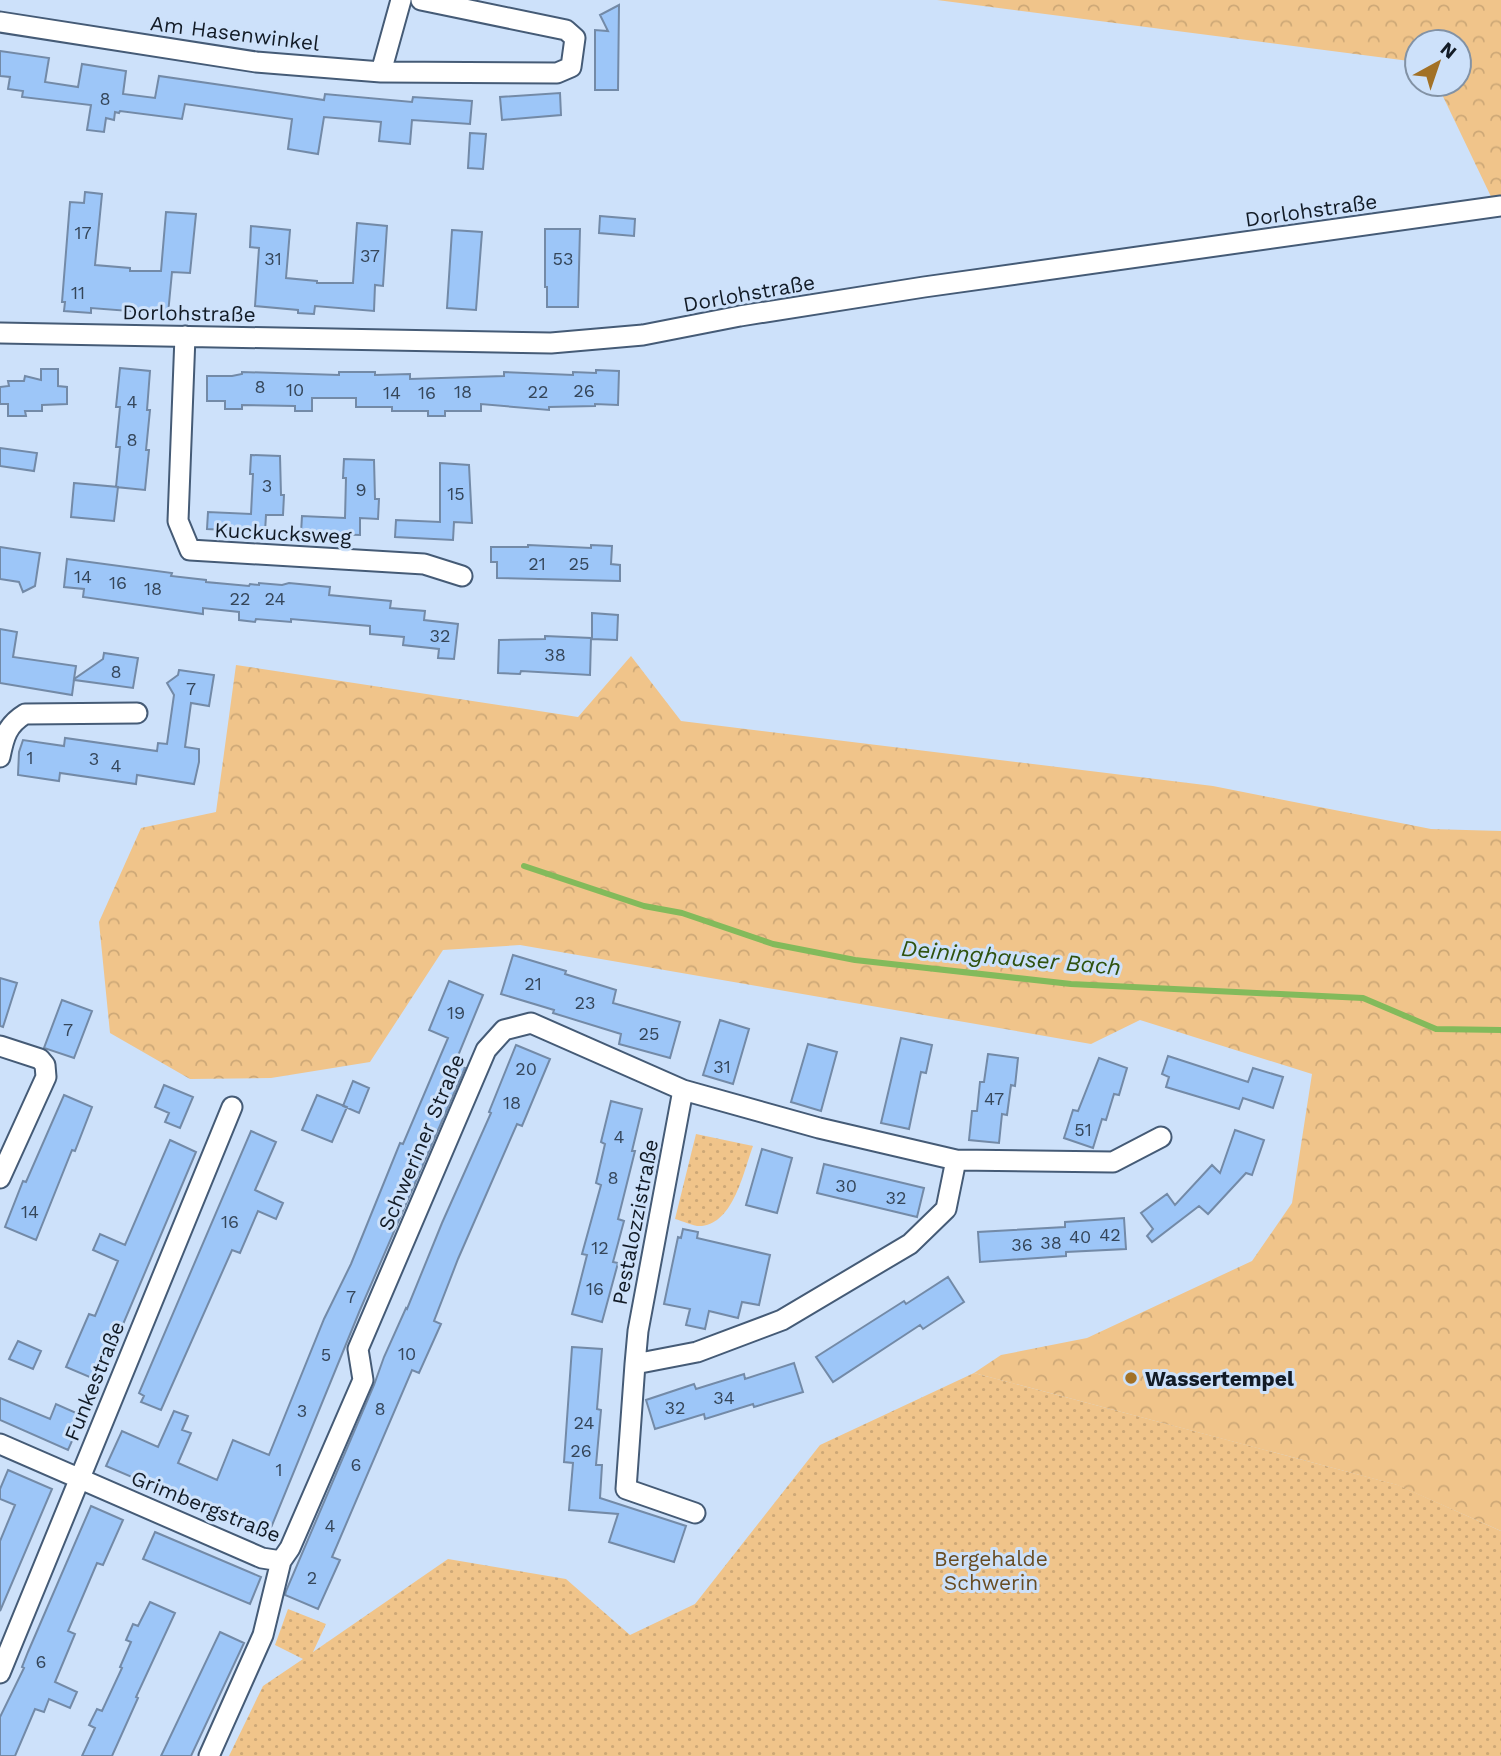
<svg xmlns="http://www.w3.org/2000/svg" width="1501" height="1756" viewBox="0 0 1501 1756" font-family="'Work Sans',sans-serif">
<defs>
<pattern id="grass-dots" width="8" height="8" patternUnits="userSpaceOnUse" patternTransform="scale(1.75)"><rect width="8" height="8" fill="#f0c48a"/><path d="M2 2h.1M6 6h.1" fill="none" stroke="#cda877" stroke-width="1.8" stroke-linecap="round"/></pattern>
<pattern id="forest-crowns" width="20" height="18" patternUnits="userSpaceOnUse" patternTransform="scale(1.75)"><rect width="20" height="18" fill="#f0c48a"/><path d="M2 6a3 3 0 1 1 6 0M12 15a3 3 0 1 1 6 0" fill="none" stroke="#cda877"/></pattern>
</defs>
<rect width="100%" height="100%" fill="#cde1fa"/>
<!-- grass -->
<path fill="url(#grass-dots)" d="M696,1134L753,1146C743,1173 734,1222 702,1226C694,1227 683,1221 675,1219Z
M974,1373L1398,1485L1501,1531V1756H229L263,1686L303,1659L275,1645L288,1609L326,1624L313,1652L448,1559L566,1579L630,1635L695,1604L820,1445Z"/>
<!-- forest -->
<path fill="url(#forest-crowns)" d="M937,0H1501V206L1496,207L1437,84H1459V42H1417V62Z
M631,656L681,721L1213,786L1431,829L1501,831V1531L1397,1485L974,1373L1001,1355L1087,1338L1252,1261L1292,1203L1312,1074L1140,1020L1091,1044L520,945L443,950L370,1062L271,1078L190,1079L110,1033L99,922L141,828L216,812L236,665L578,717Z"/>
<g fill="none" stroke-linecap="round" stroke-linejoin="round">
<!-- stream -->
<path stroke="#83ba5b" stroke-width="6" d="M524,866L644,906L682,913L773,944L855,960L1071,984L1363,998L1436,1029L1501,1030"/>
</g>
<!-- building -->
<path fill="#9dc6f8" stroke="#738aa7" stroke-width="2" d="M619,5L618,90H595V30L608,31L600,15Z
M0,51L49,58L45,82L78,87L82,64L126,71L123,94L155,98L159,76L324,100L325,94L412,102L413,97L472,101L470,124L412,120L410,144L379,141L381,122L324,117L318,154L288,149L292,119L185,104L182,119L120,111L119,113L115,112L114,120L106,118L104,132L87,130L91,105L22,97L23,91L8,89L10,77L0,76Z
M560,93L561,115L502,120L500,97Z
M470,133L486,134L483,169L468,168Z
M85,192L102,194L95,265L130,268V271H161L166,212L196,214L190,273L172,272L168,314L91,308V313L64,311L65,302H62L70,202L84,203Z
M600,216L635,219L634,236L599,233Z
M357,223L387,226L383,286L375,285L374,311L315,306L314,314L298,313V310L255,306L259,248L250,247L251,226L290,230L286,278L317,281V283H353Z
M545,229H580L578,307H547V287H545Z
M452,230L482,232L476,310L447,308Z
M120,368L150,371L147,410H150L146,450H149L145,490L116,487L120,447H116L120,407H116Z
M41,369H58V386L67,387V404L42,405V411H25L26,416H8V404H0V387L9,386L8,381H24L25,376L41,380Z
M596,370L619,371L618,405L595,404V406L549,407V410L481,404V411H445V416H428V411H392V407H356V398H312V411H295V406L242,405V409H225V401H207V376H232L242,374V372L339,375V372H375V375L410,374V379L504,376V372L573,375V372L596,373Z
M0,448L37,453L34,471L0,466Z
M251,455L280,456L281,495H284L283,515H266L265,532L207,529L208,512L251,514L253,474H250Z
M344,459L374,460L375,499H379L378,519L360,518V535L301,533L302,516L345,518L346,478H343Z
M440,463L469,465L472,523L454,522L453,540L395,537L396,520L440,522Z
M74,483L118,487L114,521L71,517Z
M528,545L591,548V545L612,546L611,564L620,565V581L497,578V562H491V547H528Z
M0,547L40,553L35,586L23,592L19,582L0,579Z
M67,559L172,573L171,576L206,580V582L249,586L250,584L259,585V583L282,585L289,583L330,587L329,595L391,601L390,608L425,611L424,620L458,624L454,659L438,658L439,649L403,645L404,637L370,634V626L291,619V622L256,619L255,622L239,620V612L203,608V614L83,597L84,589L64,587Z
M592,613L618,615L617,640L592,639Z
M0,629L17,632L13,657L76,666L74,679L103,659L104,653L138,658L133,688L74,680L72,695L0,683Z
M545,636L591,638L590,675L521,671L520,674L498,673L499,640L545,639Z
M179,670L214,675L209,706L191,703L185,747L199,749V762L194,784L137,775L136,784L60,773L59,781L18,775L19,752L23,740L64,746L65,738L157,751L158,743L167,744L174,695L167,683L178,675Z
M513,955L566,971L565,974L616,990L613,1003L680,1022L670,1058L619,1044L621,1034L553,1013L554,1010L501,994Z
M0,978L17,983L3,1027L0,1026Z
M449,981L483,995L455,1063L465,1068L360,1310L268,1535L106,1466L122,1431L158,1447L174,1411L188,1416L182,1430L191,1433L178,1463L217,1480L233,1440L269,1455L324,1319L351,1264L400,1143L403,1144L448,1038L429,1030Z
M62,1000L92,1011L74,1058L44,1048Z
M720,1020L749,1029L733,1084L703,1075Z
M901,1038L932,1045L926,1073L921,1072L909,1129L881,1123Z
M808,1044L837,1052L821,1111L791,1102Z
M516,1045L550,1059L522,1126L517,1124L458,1259L434,1321L441,1324L419,1373L412,1370L332,1557L340,1560L318,1609L285,1595L286,1591L374,1385L384,1357L406,1308L407,1309L442,1223L491,1113L489,1112Z
M988,1054L1018,1058L1015,1086L1011,1085L1007,1115L1002,1114L999,1143L969,1140L972,1111H977L980,1082H984Z
M1168,1056L1248,1082L1253,1068L1283,1077L1273,1108L1243,1098L1239,1109L1166,1087L1169,1077L1162,1074Z
M1099,1058L1127,1068L1119,1095L1114,1094L1106,1120L1102,1119L1093,1148L1064,1138L1073,1110L1078,1111Z
M353,1081L369,1088L359,1113L343,1106Z
M164,1085L193,1097L180,1128L165,1122L169,1113L155,1107Z
M64,1095L92,1107L75,1151L72,1150L36,1240L5,1227L23,1181L26,1182Z
M317,1095L347,1107L332,1142L302,1130Z
M611,1101L642,1109L632,1151H635L618,1219L624,1221L613,1262L618,1263L602,1322L572,1314L587,1255L582,1254L601,1185L596,1183L605,1144L601,1142Z
M1235,1130L1264,1140L1252,1175L1246,1173L1208,1214L1199,1206L1152,1242L1147,1236L1153,1229L1141,1213L1167,1194L1175,1205L1212,1165L1220,1173Z
M251,1131L276,1142L255,1190L283,1203L276,1219L258,1211L240,1253L232,1250L161,1410L141,1402L144,1396L139,1393Z
M170,1140L196,1152L99,1381L66,1367L89,1314L95,1316L118,1261L93,1250L100,1234L125,1245Z
M762,1149L792,1158L777,1213L746,1205Z
M824,1164L924,1188L917,1217L817,1193Z
M1124,1218L1126,1249L1066,1252V1256L980,1262L978,1232L1065,1227V1222Z
M683,1229L698,1232L697,1238L770,1255L759,1305L742,1302L738,1318L709,1311L705,1329L686,1325L690,1309L664,1304L678,1237L681,1238Z
M948,1277L964,1302L923,1329L920,1325L833,1382L816,1357L904,1301L906,1304Z
M18,1341L41,1351L33,1369L9,1359Z
M572,1347L602,1349L597,1409L601,1410L596,1465H602L600,1498L686,1526L674,1562L609,1542L618,1514L569,1510L573,1463L564,1462Z
M794,1363L803,1392L754,1407L753,1404L705,1419L704,1414L655,1429L646,1400L694,1384L696,1389L744,1374L745,1379Z
M0,1398L50,1419L56,1404L83,1416L68,1450L0,1420Z
M8,1470L52,1489L0,1611V1541L15,1505L0,1499V1489Z
M91,1506L123,1520L103,1565L97,1563L68,1631L75,1634L55,1682L77,1692L70,1708L49,1699L44,1712L35,1709L15,1756H0V1717L24,1668L22,1667L28,1652Z
M155,1532L261,1577L250,1604L143,1559Z
M150,1602L175,1613L136,1697L138,1698L112,1756H82L95,1728L89,1725L97,1709L102,1711L122,1668L120,1667L131,1642L126,1640L133,1624L138,1626Z
M220,1632L244,1643L191,1756H161Z"/>
<g fill="none" stroke-linecap="round" stroke-linejoin="round">
<defs>
<path id="minor" d="M0,22L256,62L381,72L557,73L571,67L575,38L566,30L421,0
M381,72L401,0
M0,333L551,343L643,335L740,316L924,287L1501,206
M185,336L178,521L190,550L424,564L462,576
M0,757C4,737 7,725 25,714L137,713
M0,1046L40,1059L45,1065L46,1077L0,1178
M683,1090L638,1331L635,1364L697,1352L782,1320L910,1244L946,1209L956,1160
M635,1364L626,1489L695,1513
M0,1444L262,1558L281,1561
M0,1673L232,1107
M209,1756L263,1635L281,1561L290,1548L363,1380L358,1349L486,1050L504,1030L531,1023L683,1090L819,1128L956,1160L1113,1162L1161,1137"/>
</defs>
<!-- minor casing -->
<use href="#minor" stroke="#455b76" stroke-width="23"/>
<!-- minor -->
<use href="#minor" stroke="#fff" stroke-width="19"/>
</g>
<!-- markers -->
<circle fill="#a27126" stroke="#cde1fa" stroke-width="2.5" cx="1131" cy="1378" r="7"/>
<g text-anchor="middle" dominant-baseline="central" stroke-width="6" stroke-linejoin="round" paint-order="stroke">
<!-- number labels -->
<g font-size="18" fill="#35465a">
<text x="105" y="98">8</text>
<text x="83" y="232">17</text>
<text x="370" y="255">37</text>
<text x="273" y="258">31</text>
<text x="563" y="258">53</text>
<text x="78" y="292">11</text>
<text x="260" y="386">8</text>
<text x="295" y="389">10</text>
<text x="584" y="390">26</text>
<text x="463" y="391">18</text>
<text x="538" y="391">22</text>
<text x="392" y="392">14</text>
<text x="427" y="392">16</text>
<text x="132" y="401">4</text>
<text x="132" y="439">8</text>
<text x="267" y="485">3</text>
<text x="361" y="489">9</text>
<text x="456" y="493">15</text>
<text x="537" y="563">21</text>
<text x="579" y="563">25</text>
<text x="83" y="576">14</text>
<text x="118" y="582">16</text>
<text x="153" y="588">18</text>
<text x="240" y="598">22</text>
<text x="275" y="598">24</text>
<text x="440" y="635">32</text>
<text x="555" y="654">38</text>
<text x="116" y="671">8</text>
<text x="191" y="688">7</text>
<text x="30" y="757">1</text>
<text x="94" y="758">3</text>
<text x="116" y="765">4</text>
<text x="533" y="983">21</text>
<text x="585" y="1002">23</text>
<text x="456" y="1012">19</text>
<text x="68" y="1029">7</text>
<text x="649" y="1033">25</text>
<text x="722" y="1066">31</text>
<text x="526" y="1068">20</text>
<text x="994" y="1098">47</text>
<text x="512" y="1102">18</text>
<text x="1083" y="1129">51</text>
<text x="619" y="1136">4</text>
<text x="613" y="1177">8</text>
<text x="846" y="1185">30</text>
<text x="896" y="1197">32</text>
<text x="30" y="1211">14</text>
<text x="230" y="1221">16</text>
<text x="1110" y="1234">42</text>
<text x="1080" y="1236">40</text>
<text x="1051" y="1242">38</text>
<text x="1022" y="1244">36</text>
<text x="600" y="1247">12</text>
<text x="595" y="1288">16</text>
<text x="351" y="1296">7</text>
<text x="407" y="1353">10</text>
<text x="326" y="1354">5</text>
<text x="724" y="1397">34</text>
<text x="675" y="1407">32</text>
<text x="380" y="1408">8</text>
<text x="302" y="1410">3</text>
<text x="584" y="1422">24</text>
<text x="581" y="1450">26</text>
<text x="356" y="1464">6</text>
<text x="279" y="1469">1</text>
<text x="330" y="1525">4</text>
<text x="312" y="1577">2</text>
<text x="41" y="1661">6</text>
</g>
<!-- street labels -->
<g font-size="21" fill="#121b26" stroke="#cde1fa">
<text transform="translate(235 33) rotate(7)">Am Hasenwinkel</text>
<text transform="translate(1311 210) rotate(-8)">Dorlohstraße</text>
<text transform="translate(749 293) rotate(-10)">Dorlohstraße</text>
<text transform="translate(189 313) rotate(1)">Dorlohstraße</text>
<text transform="translate(283 533) rotate(3)">Kuckucksweg</text>
<text transform="translate(421 1142) rotate(-67)">Schweriner Straße</text>
<text transform="translate(635 1222) rotate(-79)">Pestalozzistraße</text>
<text transform="translate(94 1381) rotate(-68)">Funkestraße</text>
<text transform="translate(206 1506) rotate(22)">Grimbergstraße</text>
</g>
<!-- poi labels -->
<g font-size="21" font-weight="bold" fill="#121b26" stroke="#cde1fa" text-anchor="start">
<text x="1145" y="1378">Wassertempel</text>
</g>
<!-- park labels -->
<g font-size="21" fill="#684c23" stroke="#cde1fa">
<text x="991" y="1558">Bergehalde<tspan x="991" dy="24">Schwerin</tspan></text>
</g>
<!-- water labels -->
<g font-size="23" font-style="italic" fill="#2f520f" stroke="#cde1fa">
<text transform="translate(1011 958) rotate(5)">Deininghauser Bach</text>
</g>
</g>
<!-- north arrow -->
<g transform="translate(1438 63) rotate(40)"><circle r="33" fill="#cde1fa" stroke="#8292a5" stroke-width="2"/>
<path d="M0-5L12 26L0 18L-12 26Z" fill="#a27126"/>
<text y="-10" font-size="19" font-weight="bold" text-anchor="middle" fill="#121b26">N</text>
</g>
</svg>
